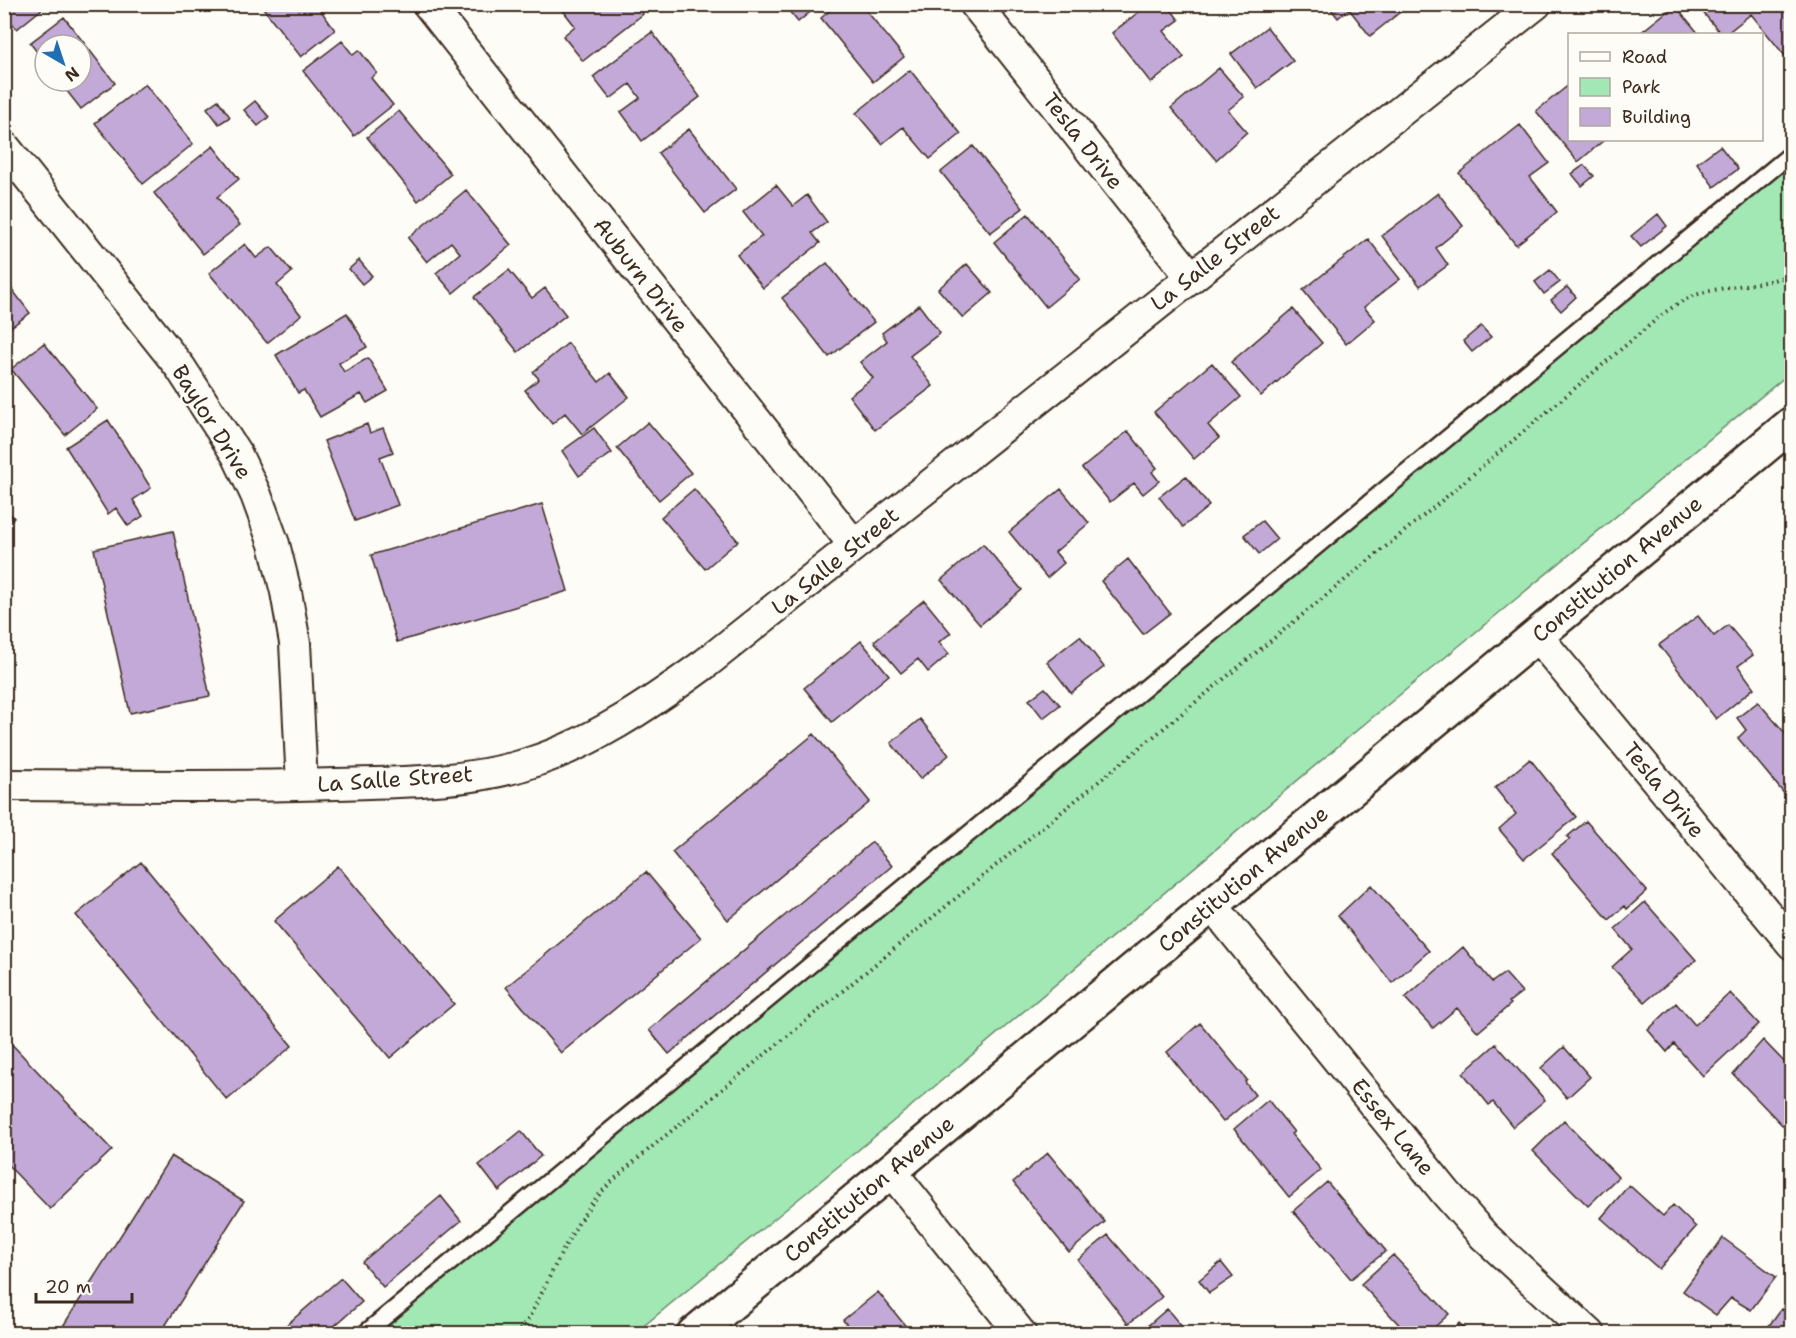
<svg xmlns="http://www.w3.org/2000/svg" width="1796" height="1338" viewBox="0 0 1796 1338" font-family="'Shantell Sans',sans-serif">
<rect width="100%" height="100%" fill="#fdfcf7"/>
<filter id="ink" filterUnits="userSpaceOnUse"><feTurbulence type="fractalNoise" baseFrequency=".0167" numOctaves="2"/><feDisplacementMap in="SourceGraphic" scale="12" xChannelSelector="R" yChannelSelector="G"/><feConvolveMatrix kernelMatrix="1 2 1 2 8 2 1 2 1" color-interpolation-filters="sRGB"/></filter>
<g filter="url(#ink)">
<!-- green -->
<path fill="#a1e8b5" stroke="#6e896a" stroke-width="1.5" d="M1791,160V372L1368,721L890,1124L635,1333L374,1334Z"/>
<!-- building -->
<path fill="#c3a9d7" stroke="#3b2a1e" stroke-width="1.5" d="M4,4H48L17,29L4,13Z
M260,4H316L335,30L301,57Z
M558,4H636L643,14L583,61L563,36L575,26Z
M783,4H820L798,22Z
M838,4H861L904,57L873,82L821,18Z
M1080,4H1098L1087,13Z
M1149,4H1167L1179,20L1164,31L1184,57L1151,83L1112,33Z
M1327,4H1408L1409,5L1370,36L1349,9L1338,18Z
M1696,4H1792V51L1785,56L1751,14L1726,34H1721Z
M1675,5L1699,34H1639Z
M64,17L115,83L81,109L59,81H81V45H45V62L30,43Z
M1267,27L1293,61L1257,88L1231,54Z
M652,32L700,97L642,141L621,112L640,98L630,84L610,99L593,77Z
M342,41L353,55L359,50L377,73L371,78L393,105L354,136L303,71Z
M1219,68L1244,97L1228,110L1247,132L1216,160L1171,108Z
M910,70L961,134L930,159L903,127L882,144L856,113Z
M145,84L193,144L143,184L95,123Z
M1570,84V140H1601L1603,141L1578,162L1536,111Z
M218,100L230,117L219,124L207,108Z
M255,101L269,117L258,126L244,110Z
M399,111L451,174L418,201L367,137Z
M1520,125L1549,163L1530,177L1557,212L1516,245L1459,173Z
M689,129L736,189L705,213L658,153Z
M213,146L239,179L217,197L240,225L203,254L154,193Z
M973,146L1023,208L990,233L941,172Z
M1720,146L1738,169L1714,187L1697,163Z
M1584,165L1594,176L1582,186L1572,174Z
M776,185L793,206L807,195L827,222L812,233L820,243L763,288L737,255L762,236L743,212Z
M466,190L511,245L453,293L436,273L460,253L451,242L427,262L408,238Z
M1438,193L1463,226L1436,248L1448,265L1420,286L1382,236Z
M1028,214L1080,279L1046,307L994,242Z
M1658,214L1667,226L1641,247L1631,236Z
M1368,239L1400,279L1364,307L1375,320L1346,344L1303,290Z
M245,244L256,258L271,247L292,272L277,285L301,315L267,343L209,273Z
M359,260L372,276L362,284L349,269Z
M827,263L874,322L829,357L782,298Z
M967,264L992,293L963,318L938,289Z
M509,270L532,298L545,288L566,315L518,352L474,297Z
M1550,270L1560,282L1544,294L1535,282Z
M8,284L30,313L4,332V286Z
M1567,287L1576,297L1561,311L1551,300Z
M919,305L940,333L910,356L933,386L875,430L849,396L873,378L860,362L887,341L882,333Z
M1293,309L1322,343L1261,396L1231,362Z
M347,313L367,347L339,363L344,372L368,358L388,391L367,403L361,394L320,417L304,390L298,393L276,355Z
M1481,326L1491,337L1472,352L1463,341Z
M44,343L97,409L65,435L11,369Z
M568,343L599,382L610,373L629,397L582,434L565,413L552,424L525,390L539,379L533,372Z
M1212,363L1241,397L1208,425L1219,438L1194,459L1154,412Z
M108,420L151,488L133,500L143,516L128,526L116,508L108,514L66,447Z
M648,422L691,473L659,500L617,448Z
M367,424L370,433L383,428L393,452L380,457L398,505L355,521L324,441Z
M594,428L612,453L579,476L562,451Z
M1128,431L1157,468L1152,472L1159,481L1143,494L1134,483L1110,502L1082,468Z
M1186,476L1209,506L1183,527L1159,497Z
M694,489L738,541L705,569L661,517Z
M1061,489L1089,523L1055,552L1064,563L1047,578L1009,532Z
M542,504L568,591L397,642L371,555Z
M4,507L14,518L4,526Z
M1262,521L1277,539L1259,554L1244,535Z
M173,531L210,696L130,713L94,549Z
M983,544L1022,590L980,625L941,580Z
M1128,559L1170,613L1143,634L1101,581Z
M924,600L951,633L939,642L949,654L928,672L918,659L901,673L874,641Z
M1698,616L1714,636L1728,625L1753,655L1738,666L1754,688L1716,719L1659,645Z
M1080,636L1104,667L1071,693L1047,662Z
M861,641L889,675L832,722L804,688Z
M1045,688L1060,705L1043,718L1029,700Z
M1758,702L1792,741V803L1738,738L1746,730L1737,718Z
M920,719L949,755L920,779L891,743Z
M814,734L870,802L728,920L672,852Z
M1530,759L1576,817L1524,859L1499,829L1516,814L1495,788Z
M1586,821L1647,891L1627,909L1625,906L1609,920L1552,853L1570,839L1567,837Z
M872,842L892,866L669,1054L649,1030Z
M141,862L292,1046L227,1100L76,915Z
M338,866L454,1004L390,1058L274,921Z
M646,872L701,938L561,1053L506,987Z
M1371,885L1429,951L1392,983L1338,916Z
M1645,902L1696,960L1645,1002L1612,967L1632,949L1615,929Z
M1463,947L1492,982L1505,973L1522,992L1509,1002L1511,1004L1478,1032L1457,1008L1433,1028L1405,998Z
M1730,993L1759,1024L1703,1076L1674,1044L1667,1052L1648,1030L1676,1003L1695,1025Z
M1200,1023L1247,1080L1245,1082L1255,1095L1223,1122L1167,1052Z
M4,1036L112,1150L50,1209L4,1161Z
M1763,1040L1792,1070V1120L1784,1127L1733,1074Z
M1496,1044L1545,1100L1513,1127L1493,1102L1489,1105L1463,1073Z
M1564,1047L1590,1077L1567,1098L1541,1068Z
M1268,1100L1294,1132L1291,1134L1321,1170L1289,1197L1234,1129Z
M1564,1120L1618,1177L1588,1206L1533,1151Z
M521,1131L541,1156L499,1191L479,1165Z
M1048,1153L1105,1222L1069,1252L1013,1182Z
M171,1156L244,1201L160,1334H58Z
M1327,1182L1386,1251L1351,1279L1293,1211Z
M1629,1185L1663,1216L1673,1205L1696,1227L1659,1269L1601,1218Z
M441,1196L461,1221L383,1287L362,1262Z
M1108,1235L1162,1297L1128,1324L1078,1260Z
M1723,1238L1776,1277L1751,1310L1731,1298L1716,1315L1683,1291Z
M1393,1255L1449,1314L1427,1334H1408L1361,1284Z
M1221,1262L1233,1277L1209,1293L1199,1280Z
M341,1278L362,1302L325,1334H276Z
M878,1292L912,1334H854L843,1320Z
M1167,1309L1188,1334H1138Z
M1781,1309L1792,1315V1334H1763Z
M1459,1323L1471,1334H1450Z"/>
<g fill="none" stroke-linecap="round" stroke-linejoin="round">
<defs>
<path id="service" d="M364,1334L1792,153"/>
<path id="minor" d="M428,4L854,545
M975,4L1191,277
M4,146L180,367L237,455L256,495L274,544L286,592L295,643L302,785
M1537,636L1792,944
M4,785C115,785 225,788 336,784C398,782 460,783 520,766C589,746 649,705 706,663L1536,4
M1212,905L1446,1193L1484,1236L1590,1334
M891,1171L1021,1334"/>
<path id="primary" d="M694,1334L1792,424"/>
</defs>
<!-- service casing -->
<use href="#service" stroke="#3b2a1e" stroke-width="20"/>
<!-- minor casing -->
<use href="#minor" stroke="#3b2a1e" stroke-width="34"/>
<!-- primary casing -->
<use href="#primary" stroke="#3b2a1e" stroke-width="38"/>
<!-- path -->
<path stroke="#3b2a1e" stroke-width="4" stroke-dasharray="1.5 4.5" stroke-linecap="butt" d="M516,1334L527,1321C548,1283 570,1228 598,1196C614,1178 634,1162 653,1146L1433,508L1664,313C1673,307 1683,300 1693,296C1725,284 1760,287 1792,274"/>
<!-- service -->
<use href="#service" stroke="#fdfcf7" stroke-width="15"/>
<!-- minor -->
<use href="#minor" stroke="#fdfcf7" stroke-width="30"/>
<!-- primary -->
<use href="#primary" stroke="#fdfcf7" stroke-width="33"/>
</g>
</g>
<g text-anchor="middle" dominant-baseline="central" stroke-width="4.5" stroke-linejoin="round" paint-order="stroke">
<!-- street labels -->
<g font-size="22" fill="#3b2a1e" stroke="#fdfcf7">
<text transform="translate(1083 141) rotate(52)">Tesla Drive</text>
<text transform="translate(1215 258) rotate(-38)">La Salle Street</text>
<text transform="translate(641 275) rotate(52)">Auburn Drive</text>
<text transform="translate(212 422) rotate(58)">Baylor Drive</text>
<text transform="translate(835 561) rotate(-39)">La Salle Street</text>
<text transform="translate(1617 569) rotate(-40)">Constitution Avenue</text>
<text transform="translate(395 779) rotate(-4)">La Salle Street</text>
<text transform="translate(1664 790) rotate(51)">Tesla Drive</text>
<text transform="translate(1243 879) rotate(-40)">Constitution Avenue</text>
<text transform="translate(1393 1127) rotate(51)">Essex Lane</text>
<text transform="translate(869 1189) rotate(-40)">Constitution Avenue</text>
</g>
</g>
<!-- margin -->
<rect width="1796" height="1338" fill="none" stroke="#fdfcf7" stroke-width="24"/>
<rect x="12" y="12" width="1772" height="1314" fill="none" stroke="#3b2a1e" stroke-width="2" filter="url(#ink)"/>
<!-- legend -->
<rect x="1568" y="33" width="195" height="108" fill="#fdfcf7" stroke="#afa8a0" stroke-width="1.5"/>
<rect x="1580" y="52" width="30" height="9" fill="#fdfcf7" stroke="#afa8a0" stroke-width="1.5"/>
<text x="1622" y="63" font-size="18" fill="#3b2a1e">Road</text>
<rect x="1580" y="78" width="30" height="18" fill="#a1e8b5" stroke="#afa8a0" stroke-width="1.5"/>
<text x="1622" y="93" font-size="18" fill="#3b2a1e">Park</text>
<rect x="1580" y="108" width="30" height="18" fill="#c3a9d7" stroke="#afa8a0" stroke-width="1.5"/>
<text x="1622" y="123" font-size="18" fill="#3b2a1e">Building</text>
<!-- north arrow -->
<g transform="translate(63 63) rotate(141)"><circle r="28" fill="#fdfcf7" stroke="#afa8a0" stroke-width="1.5"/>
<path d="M0-4.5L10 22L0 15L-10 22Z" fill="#1f6fb2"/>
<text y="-9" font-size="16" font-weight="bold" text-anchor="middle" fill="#3b2a1e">N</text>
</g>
<!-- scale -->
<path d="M36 1293v9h96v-9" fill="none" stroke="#3b2a1e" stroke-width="3"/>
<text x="45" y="1293" font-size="18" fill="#3b2a1e" stroke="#fdfcf7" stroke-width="4.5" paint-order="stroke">20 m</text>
</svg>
